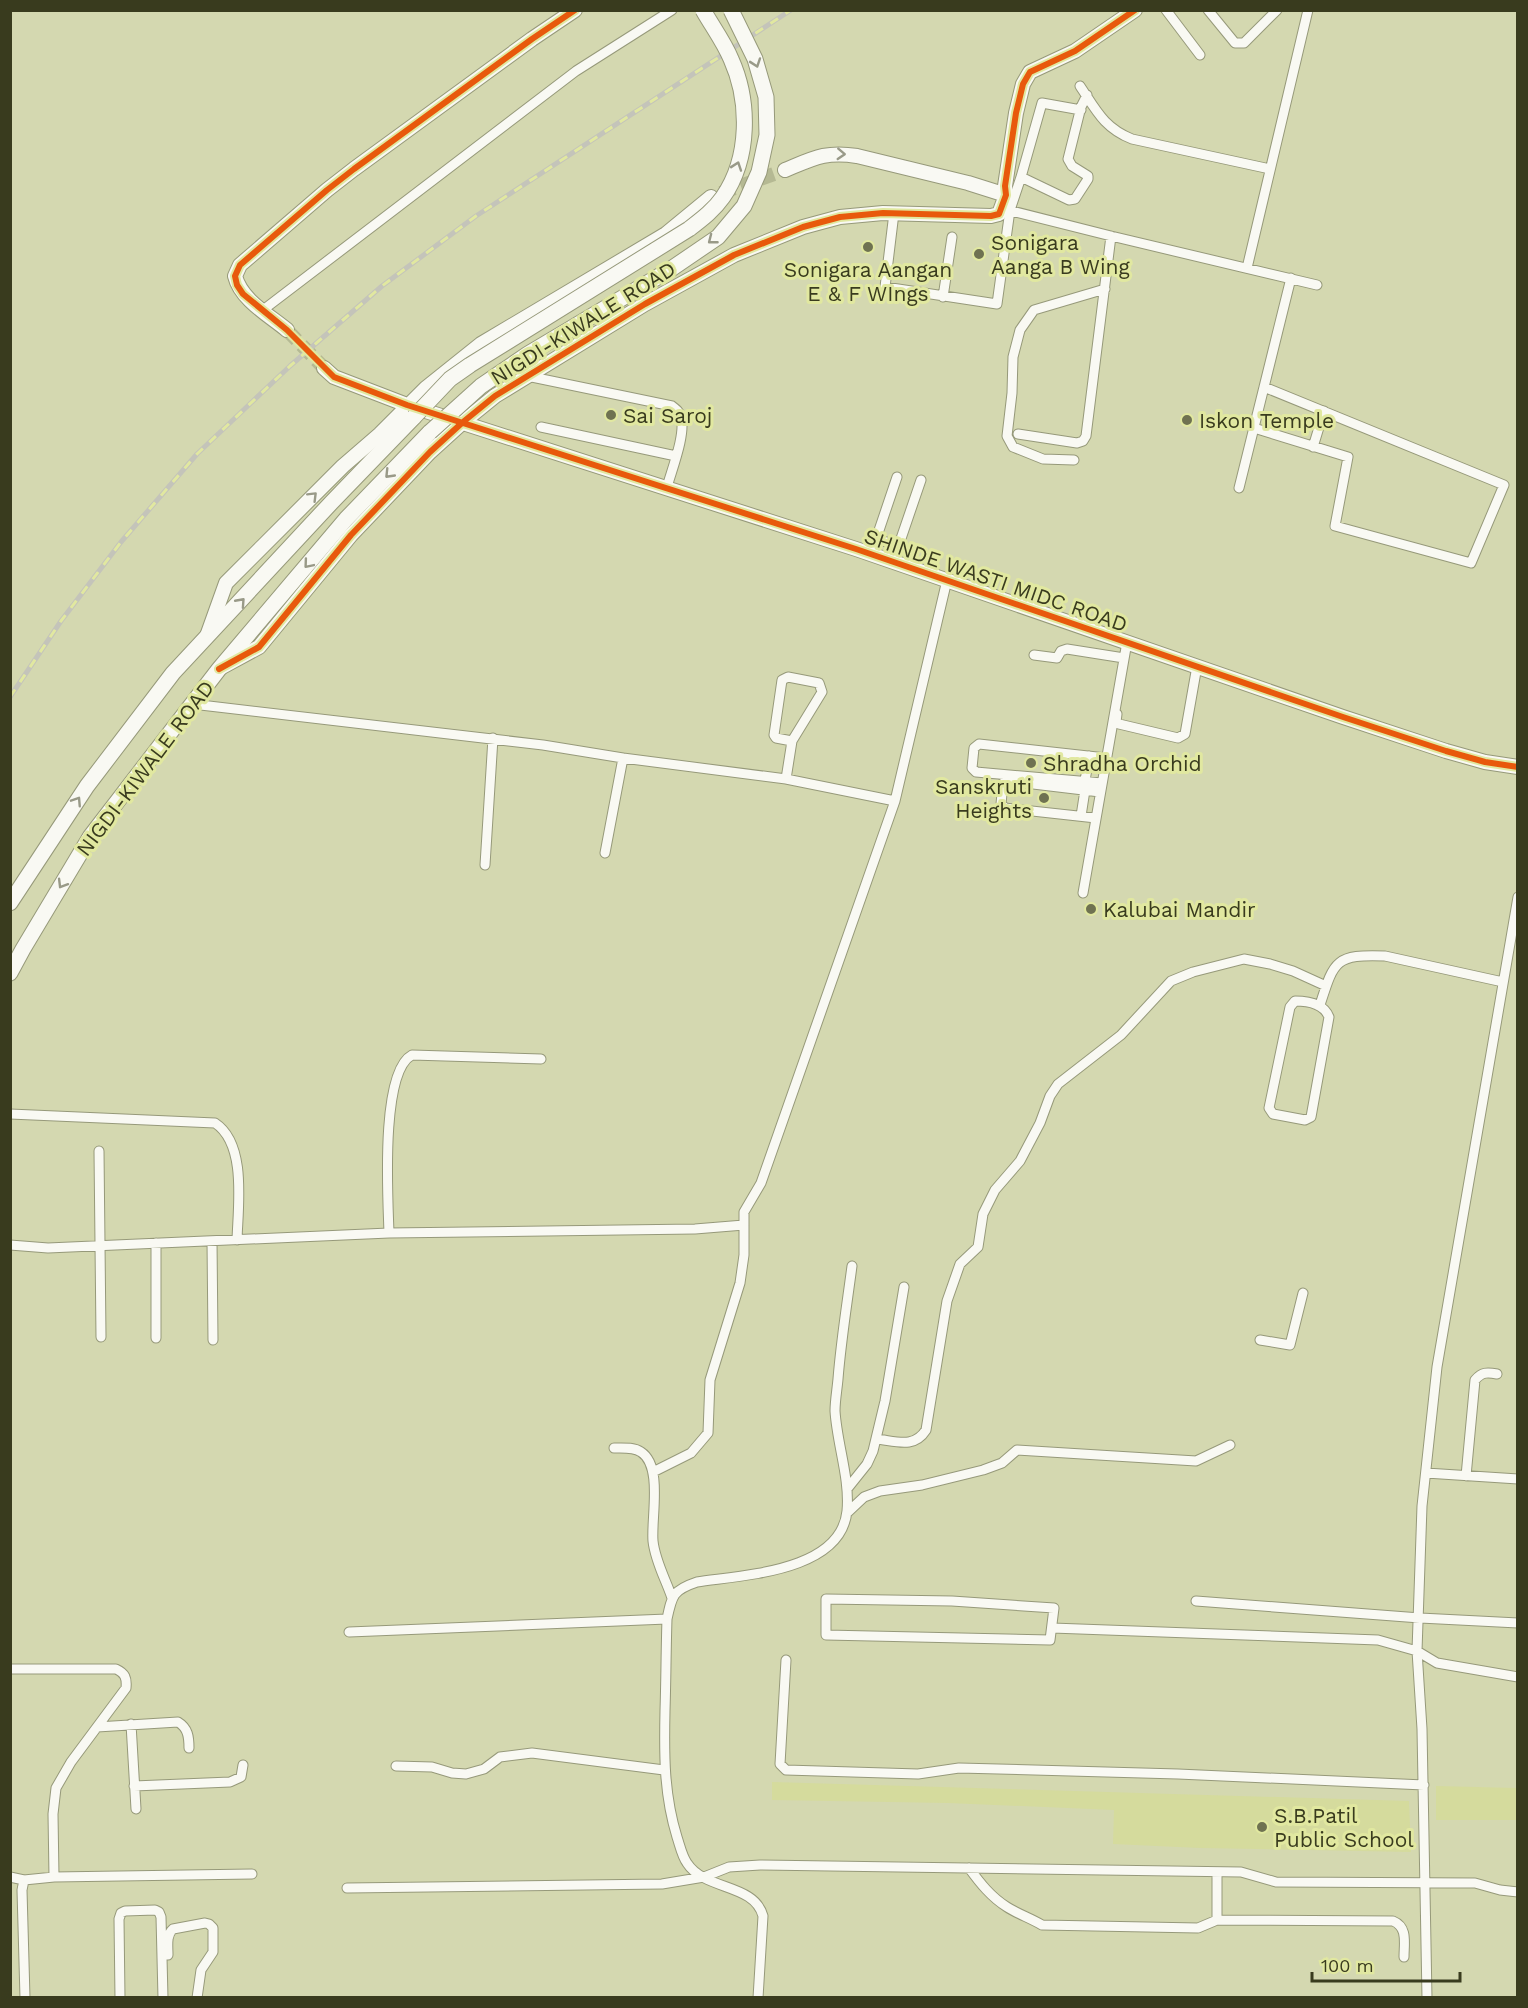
<svg xmlns="http://www.w3.org/2000/svg" width="1528" height="2008" viewBox="0 0 1528 2008" font-family="'Work Sans',sans-serif">
<rect width="100%" height="100%" fill="#d4d8b0"/>
<!-- built -->
<path fill="#d5db9d" d="M772,1782L1409,1801L1411,1852L1200,1848L1113,1844L1114,1810L948,1803L772,1800Z
M1436,1786L1517,1788V1820H1436Z"/>
<g fill="none" stroke-linecap="round" stroke-linejoin="round">
<!-- secondary-tunnel -->
<path stroke="#b5b993" stroke-width="14" stroke-dasharray="14 7" stroke-linecap="butt" d="M721,193L785,170
M287,330L324,368"/>
<defs>
<path id="street" d="M1166,10L1200,55
M1208,10L1235,43H1244L1277,10
M1080,86C1096,110 1104,128 1132,139L1270,169
M1021,177L1042,103L1081,110
M1004,209L1111,236L1317,285
M894,213L885,287L997,304L1010,210L1021,177L1069,200L1075,199L1088,179V176L1072,166L1068,159L1081,107L1087,95
M1247,268L1308,10
M943,297L952,237
M263,310L576,71L672,10
M527,376L672,406C676,409 680,412 681,417C686,434 672,469 667,487
M541,427L676,456
M1254,428L1348,457L1335,526L1471,563L1504,485L1264,387
M1018,434L1077,443L1083,441L1086,436L1111,236
M1313,447L1324,411
M1074,460L1043,459L1013,447L1007,436L1012,393L1013,357L1020,330L1034,310L1105,289
M1239,488L1291,278
M877,539L899,546
M871,554L897,477
M893,562L921,480
M1034,655L1057,658L1061,651L1067,649L1124,658
M192,704L543,745L623,758L786,779L895,801
M1117,714L1116,722L1119,724L1178,738L1185,734L1197,666
M786,779L792,741L822,692L819,683L788,677L782,680L774,735L776,738L792,741
M1085,781L1089,756
M1102,783L976,772L972,768L974,748L979,744L1106,758
M1081,816L1085,790
M1096,818L1005,808L1001,804L1003,783L1007,781L1100,792
M605,853L623,758
M485,865L493,738
M1083,893L1127,642
M1295,1001C1308,1001 1324,1004 1329,1017L1311,1117L1305,1120L1273,1114L1269,1108L1290,1007Z
M1320,1005C1334,961 1335,954 1385,956L1503,982
M10,1114L215,1123C247,1144 238,1206 237,1240
M99,1151L101,1337
M389,1233C388,1199 380,1072 412,1055L541,1059
M212,1241L213,1340
M156,1243V1338
M10,1245L48,1248L389,1233L695,1229L744,1225
M1260,1340L1290,1345L1303,1293
M876,1439C896,1441 914,1449 926,1430L947,1301L960,1264L978,1247L983,1214L995,1190L1020,1161L1040,1123L1050,1096L1058,1084L1121,1035L1171,981L1193,972L1244,959L1270,964L1293,971L1326,986
M614,1448C623,1448 634,1447 641,1452C663,1466 651,1518 653,1541C655,1561 666,1580 672,1598
M653,1472L691,1453L708,1433L710,1380L740,1283L744,1255V1212L761,1183L895,801L947,580
M1426,1473L1518,1479
M1466,1476L1475,1380C1482,1372 1487,1372 1497,1374
M847,1489L867,1464L873,1451L885,1401L904,1287
M847,1513L864,1497L880,1491L922,1485L983,1470L1002,1463L1017,1450L1196,1461L1230,1445
M826,1599L952,1601L1054,1608L1050,1640L826,1635Z
M1196,1601L1420,1618L1518,1623
M1052,1628L1378,1640L1417,1651L1437,1663L1518,1677
M349,1632L667,1619
M786,1660L780,1764L786,1770L918,1774L959,1768L1178,1774L1424,1785
M10,1669H116C125,1673 127,1678 126,1688L71,1762L56,1788L53,1814L54,1877
M131,1724L136,1809
M97,1727L178,1722C188,1728 189,1737 189,1748
M396,1766L432,1767L452,1773L466,1774L484,1769L500,1757L532,1753L664,1770
M134,1786L230,1782L241,1777L243,1765
M969,1868C980,1883 991,1897 1007,1907C1018,1914 1030,1918 1042,1925L1198,1928L1217,1920L1393,1921C1408,1927 1404,1943 1404,1957
M1217,1872V1920
M10,1877L24,1880
M347,1888L662,1884L704,1877L729,1867L760,1865L1241,1872L1276,1882L1475,1883L1500,1890L1518,1892
M168,1955C168,1946 166,1935 173,1929L205,1923L209,1924L213,1928V1952L201,1970L197,1998
M25,1998L22,1890L24,1880L54,1877L252,1874
M120,1998L119,1919L121,1913L125,1911L155,1910L159,1912L161,1917L163,1998
M758,1998L763,1916C754,1883 705,1891 687,1863C682,1856 680,1846 677,1837C664,1795 664,1755 665,1711C666,1680 666,1649 667,1619C672,1595 673,1590 697,1582C742,1575 841,1572 847,1511C850,1478 837,1444 835,1411C835,1401 837,1390 838,1379C841,1341 847,1304 852,1266
M1427,1998L1422,1729L1417,1651L1422,1506L1437,1367L1518,897"/>
<path id="secondary" d="M785,170C814,158 826,151 857,156L968,183L1006,195
M287,330C269,315 241,300 235,276L240,265L327,190L354,169L532,39L575,10
M324,368L334,377L407,405L856,549L1343,717L1446,751L1485,762L1518,767
M207,636L226,583L343,466L380,434L426,388L481,344L666,234L711,197
M222,667L259,647L351,535L430,452L463,422L495,396L645,304L734,255L803,227L840,217L883,213L991,216L999,214L1006,195L1005,186L1016,113L1023,84L1030,72L1075,51L1135,10"/>
<path id="primary" d="M10,903L87,786L173,673L331,503L414,417
M10,973L23,949L90,837L219,669L346,519L430,432"/>
</defs>
<!-- street casing -->
<use href="#street" stroke="#96997a" stroke-width="11"/>
<!-- secondary casing -->
<use href="#secondary" stroke="#96997a" stroke-width="16"/>
<!-- primary casing -->
<use href="#primary" stroke="#96997a" stroke-width="17"/>
<!-- street -->
<use href="#street" stroke="#f9f9f3" stroke-width="9"/>
<!-- secondary -->
<use href="#secondary" stroke="#f9f9f3" stroke-width="14"/>
<!-- primary -->
<use href="#primary" stroke="#f9f9f3" stroke-width="15"/>
<defs>
<path id="rail" d="M10,697L61,621L121,542L197,454L290,366L382,286L476,216L791,10"/>
</defs>
<!-- rail casing -->
<use href="#rail" stroke="#c4c4ba" stroke-width="5"/>
<!-- rail -->
<use href="#rail" stroke="#e1e8a0" stroke-width="3" stroke-dasharray="9" stroke-linecap="butt"/>
<defs>
<path id="primary-bridge" d="M414,417L450,379L470,365L689,229C702,219 714,210 723,197C750,158 750,101 731,59C724,42 712,26 703,10
M430,432L481,386L528,354L671,269L718,237L744,206L759,172L767,135L766,97L755,59L731,10"/>
</defs>
<!-- primary-bridge casing -->
<use href="#primary-bridge" stroke="#96997a" stroke-width="17" stroke-linecap="butt"/>
<!-- primary-bridge -->
<use href="#primary-bridge" stroke="#f9f9f3" stroke-width="15"/>
<defs>
<path id="cycleway" d="M575,10L532,39L354,169L327,190L240,265L235,276L237,285L243,294L287,330L334,377L407,405L856,549L1343,717L1446,751L1485,762L1518,767
M219,669L259,647L351,535L430,452L463,422L495,396L645,304L734,255L803,227L840,217L883,213L991,216L999,214L1006,195L1005,186L1016,113L1023,84L1030,72L1075,51L1135,10"/>
</defs>
<!-- cycleway casing -->
<use href="#cycleway" stroke="#e1e8a0" stroke-width="10"/>
<!-- cycleway -->
<use href="#cycleway" stroke="#e8590c" stroke-width="6"/>
</g>
<!-- one-way arrows -->
<defs><path id="oneway-chevron" d="M-2-3.5L2.5 0L-2 3.5" fill="none" stroke-width="1.6" stroke-linecap="round" stroke-linejoin="round" transform="scale(1.5)"/></defs>
<g stroke="#999a88">
<use href="#oneway-chevron" transform="translate(756 63) rotate(71)"/>
<use href="#oneway-chevron" transform="translate(841 154) rotate(3)"/>
<use href="#oneway-chevron" transform="translate(737 166) rotate(-71)"/>
<use href="#oneway-chevron" transform="translate(712 240) rotate(142)"/>
<use href="#oneway-chevron" transform="translate(389 474) rotate(134)"/>
<use href="#oneway-chevron" transform="translate(313 496) rotate(-45)"/>
<use href="#oneway-chevron" transform="translate(308 564) rotate(130)"/>
<use href="#oneway-chevron" transform="translate(241 602) rotate(-48)"/>
<use href="#oneway-chevron" transform="translate(77 801) rotate(-57)"/>
<use href="#oneway-chevron" transform="translate(62 884) rotate(121)"/>
</g>
<!-- markers -->
<g fill="#6f7251" stroke="#e1e8a0" stroke-width="2">
<circle cx="868" cy="247" r="6"/>
<circle cx="979" cy="254" r="6"/>
<circle cx="611" cy="415" r="6"/>
<circle cx="1187" cy="420" r="6"/>
<circle cx="1031" cy="763" r="6"/>
<circle cx="1044" cy="798" r="6"/>
<circle cx="1091" cy="909" r="6"/>
<circle cx="1262" cy="1827" r="6"/>
</g>
<g text-anchor="middle" dominant-baseline="central" stroke-width="6" stroke-linejoin="round" paint-order="stroke">
<!-- poi labels -->
<g font-size="21" fill="#393b1e" stroke="#e1e8a0" text-anchor="start">
<text x="991" y="242">Sonigara<tspan x="991" dy="24">Aanga B Wing</tspan></text>
<text x="868" y="269" text-anchor="middle">Sonigara Aangan<tspan x="868" dy="24">E &amp; F WIngs</tspan></text>
<text x="623" y="415">Sai Saroj</text>
<text x="1199" y="420">Iskon Temple</text>
<text x="1043" y="763">Shradha Orchid</text>
<text x="1032" y="786" text-anchor="end">Sanskruti<tspan x="1032" dy="24">Heights</tspan></text>
<text x="1103" y="909">Kalubai Mandir</text>
<text x="1274" y="1815">S.B.Patil<tspan x="1274" dy="24">Public School</tspan></text>
</g>
<!-- street labels -->
<g font-size="21" fill="#393b1e" stroke="#e1e8a0">
<text transform="translate(583 323) rotate(-32)">NIGDI-KIWALE ROAD</text>
<text transform="translate(996 580) rotate(19)">SHINDE WASTI MIDC ROAD</text>
<text transform="translate(145 768) rotate(-53)">NIGDI-KIWALE ROAD</text>
</g>
</g>
<!-- border -->
<rect width="1528" height="2008" fill="none" stroke="#393b1e" stroke-width="24"/>
<!-- scale -->
<path d="M1312 1972v9h148v-9" fill="none" stroke="#393b1e" stroke-width="3"/>
<text x="1321" y="1972" font-size="18" fill="#393b1e" stroke="#e1e8a0" stroke-width="4.5" paint-order="stroke">100 m</text>
</svg>
